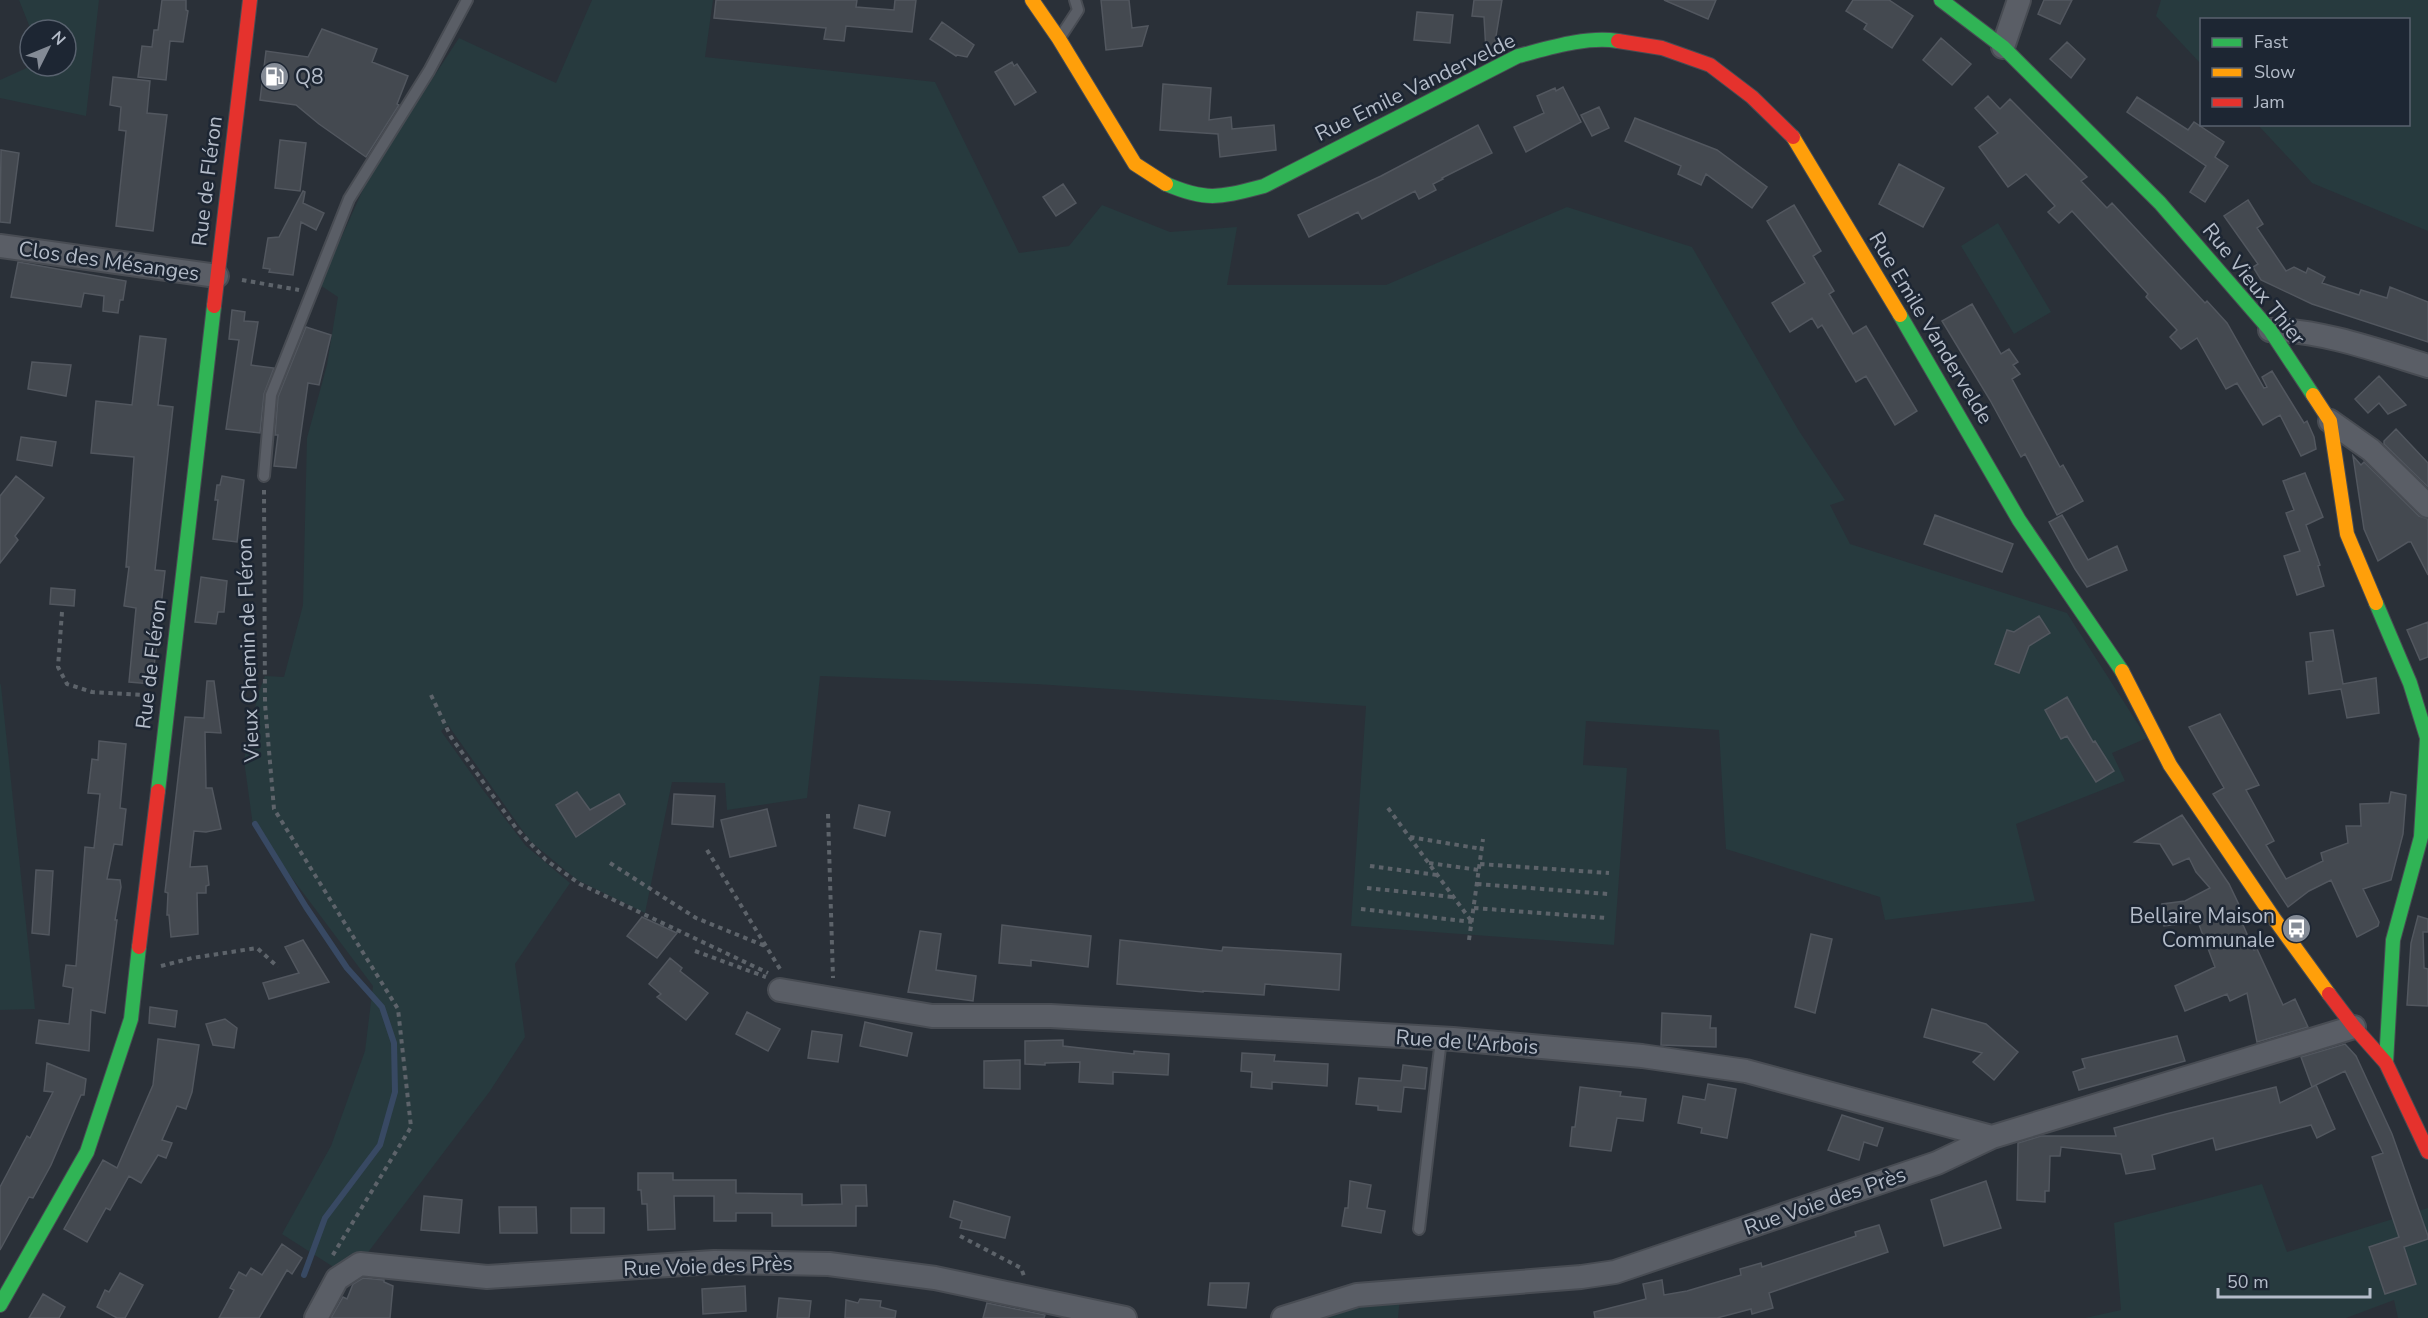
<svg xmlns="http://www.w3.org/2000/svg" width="2428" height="1318" viewBox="0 0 2428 1318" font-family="'Nunito Sans',sans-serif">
<rect width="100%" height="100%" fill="#2a3038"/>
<!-- green -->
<path fill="#273a3e" d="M19,0H99L86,116L0,98V80L31,66H66V30H31Z
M592,0H713L705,57L935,82L1019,253L1069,246L1102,205L1170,232L1237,227L1227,285H1386L1567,207L1692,247L1799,431L1845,500L1830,505L1850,544L2067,613L2147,738L2112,753L2125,781L2016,824L2035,901L1885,920L1880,897L1726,849L1719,730L1586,721L1583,765L1627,768L1614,945L1351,926L1366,706L1036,684L820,676L807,798L727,810L725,783L672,782L645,913L577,880L530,841L448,725L441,731L483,790L526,846L570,883L515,964L525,1037L490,1091L366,1255L335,1268L282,1234L331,1146L365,1051L373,986L253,826L244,760L258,694L265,676L284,677L303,605L307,438L327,365L338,297L320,285L369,176L459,38L556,83Z
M2161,0H2428V231L2312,183L2258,125L2408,124V20H2202L2201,64L2156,16Z
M1998,223L2051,312L2014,334L1961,246Z
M0,683L1,686L35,1009L0,1010Z
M2262,1184L2287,1252L2428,1208V1318H2398L2394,1300L2346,1318H2085L2121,1310L2114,1223Z
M1400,1297L1398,1318H1302Z"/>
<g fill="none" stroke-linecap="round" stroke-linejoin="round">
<!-- stream -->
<path stroke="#384963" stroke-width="6" d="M255,824L306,907L347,968L382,1007L394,1043L395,1092L380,1145L325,1218L304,1275"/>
</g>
<!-- building -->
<path fill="#444950" stroke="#52575f" stroke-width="1.5" d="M162,0H186V10L188,11L183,42L170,41L166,80L138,77L142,46L152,47L154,30H158Z
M716,0H857L856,7L894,10L895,0H916L912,32L846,26L844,41L824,39L826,28L714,18Z
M1101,0H1129L1132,28L1148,26L1142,46L1106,50Z
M1474,0H1502L1494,48L1488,51H1486L1484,17L1472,16Z
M1664,0H1716L1708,19Z
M1853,0H1889L1913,16L1892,48L1864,29L1867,24L1846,11Z
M2044,0H2072L2060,24L2038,14Z
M1417,12L1453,15L1450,43L1414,40Z
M942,22L974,45L967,57L957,55L956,56L930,39Z
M322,29L377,49L372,62L408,76L397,104L399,105L366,157L319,124L296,105L260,100L266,51L308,57Z
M1941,38L1971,64L1952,85L1923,60Z
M2067,42L2085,59L2071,78L2050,59Z
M1012,62L1014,66L1017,64L1036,92L1015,105L995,72Z
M113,77L150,81L147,113L167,115L153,231L116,226L126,131L119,130L121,107L110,105Z
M1163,84L1211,88L1209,120L1231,117L1232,129L1274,125L1276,150L1220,157L1218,134L1160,130Z
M1563,87L1581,122L1526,152L1514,127L1544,113L1537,96L1555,88L1556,91Z
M1988,96L2000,109L2010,99L2087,177L2081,181L2107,208L2112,203L2205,303L2207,301L2227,323L2264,388L2267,387L2262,377L2272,371L2304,423L2307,421L2314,437L2316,449L2301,456L2280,415L2263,425L2237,383L2226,389L2197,338L2181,349L2170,337L2177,330L2146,297L2148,294L2072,211L2059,223L2048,212L2055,206L2026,174L2008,187L1979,147L1998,133L1975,108Z
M2137,97L2188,130L2194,122L2224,142L2215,157L2228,166L2205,202L2190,192L2206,166L2127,112Z
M1599,107L1609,128L1592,136L1581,115Z
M1635,118L1717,150L1767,187L1752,208L1706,174L1701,185L1678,174L1681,166L1625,141Z
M1478,125L1492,153L1442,178L1443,179L1433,184L1436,190L1419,199L1415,191L1362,219L1358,212L1309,237L1298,215L1381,176Z
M280,140L306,143L300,191L275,188Z
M1,150L19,153L10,223L0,222Z
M1899,164L1944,188L1923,227L1879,204Z
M1063,184L1076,203L1056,216L1043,197Z
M303,191L305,192L303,203L324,213L316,230L301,222L293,275L269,272L270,269L263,268L268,238L279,237Z
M2248,200L2263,224L2257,228L2286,271L2294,267L2306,273L2308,268L2325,277L2322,283L2359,295L2361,290L2387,298L2390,287L2428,302V342L2312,304L2261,280L2253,267L2258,264L2224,216Z
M1794,205L1821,251L1813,256L1834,291L1829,294L1853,334L1866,326L1917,411L1895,425L1866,376L1856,382L1822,325L1818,328L1812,318L1790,332L1772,303L1805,283L1767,221Z
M18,262L126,281L123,300H120L118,313L103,311L104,296L84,293L81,307L11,297Z
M1972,304L2001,354L2009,349L2018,362L2013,365L2020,374L2012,379L2060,467L2063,465L2083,501L2057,515L2025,454L2021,457L1990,400L1942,321Z
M232,310L245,312L244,321L258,322L251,365L274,368L264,394L260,433L226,429L239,340L229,339Z
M306,327L331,335L319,385L308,383L296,468L274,466L278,435H275L278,397Z
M140,336L166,339L158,405L173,407L155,570L165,571L152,684L129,682L136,608L124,606L129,567H126L134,457L91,453L96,401L132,405Z
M32,362L71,365L66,396L28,389Z
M2379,376L2406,405L2388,414L2379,403L2368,413L2355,399Z
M2396,429L2428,463V487L2384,444V441Z
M21,437L56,442L52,466L17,460Z
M2353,456L2361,465L2364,462L2419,516L2428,519V575L2411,542H2408L2378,561L2364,529Z
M2305,473L2323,517L2306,525L2320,565L2318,566L2324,586L2297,595L2284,556L2300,551L2286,513L2294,510L2283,481Z
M16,476L44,498L15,536L18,540L0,563V496Z
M222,476L244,480L237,542L213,539L218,500H215L217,485H220Z
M1935,515L2013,544L2002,572L1924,544Z
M2062,515L2088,560L2117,546L2127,570L2087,587L2075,569L2049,522Z
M201,577L227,581L224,612H218L216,624L195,622Z
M51,588L75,590L74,606L50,604Z
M2039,616L2050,633L2029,646L2019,673L1995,664L2007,630L2014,632Z
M2428,622V657L2420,660L2407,630Z
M2333,630L2343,684L2376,678L2379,713L2347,718L2341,689L2309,694L2306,662L2313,661L2310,633Z
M207,681H214L221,733L205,732L206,788H212L221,829L206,832L194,831L190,867L207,866L209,885L206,886V893H197L198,934L171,937L169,915H167L168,893L165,892L185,717L204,718Z
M2067,697L2093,742L2095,741L2114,771L2096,782L2067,736L2061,739L2045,710Z
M2220,714L2259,785L2246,790L2274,841L2266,845L2286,879L2323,861L2321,853L2348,843L2346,826H2361L2360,804L2389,803L2391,792L2406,795L2403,834L2391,880L2363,889L2379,922L2378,926L2357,937L2331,880L2309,891L2288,907L2213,794L2224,788L2189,727Z
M99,741L126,744L120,808L126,809L122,845L114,844L107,879L120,880L121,887L115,920H117L105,1013L91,1010L89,1051L36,1043L39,1020L69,1024L73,988L63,986L66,965L76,966L85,847L94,848L100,794L88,793L92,759L98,760Z
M577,792L590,810L619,794L625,804L576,837L556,805Z
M674,794L715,796L713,827L672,824Z
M859,805L890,812L885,836L854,828Z
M767,809L776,846L730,857L721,820Z
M2182,815L2229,884L2241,909L2237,911L2254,950L2257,949L2283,1005L2295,999L2308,1027L2257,1042L2247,993L2230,1001L2227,994L2185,1011L2175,986L2215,967L2198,922L2164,926L2162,904L2185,901L2210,888L2196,872L2189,858L2173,865L2160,844L2135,842Z
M36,870L53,871L49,935L32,933Z
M2418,916L2428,919V932H2423L2424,968L2428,969V1006L2407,1005L2411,943Z
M642,917L677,933L657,958L627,936Z
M1002,925L1091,936L1088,967L1031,960V966L999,963Z
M920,931L941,934L936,970L976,976L973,1001L908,992Z
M1811,934L1832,939L1815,1013L1795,1007Z
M303,940L329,982L269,999L263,983L299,973L285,947Z
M1120,940L1222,951L1223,947L1341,954L1339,990L1265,984L1264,995L1203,991V992L1117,984Z
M670,958L682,968L680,971L708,993L686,1020L657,997L661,994L649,984Z
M150,1007L177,1011L175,1027L149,1023Z
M1932,1009L1986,1024L2018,1052L1994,1080L1973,1062L1982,1053L1924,1037Z
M747,1012L780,1029L768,1051L736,1034Z
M1662,1013L1711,1016L1710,1028H1716V1047L1661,1045Z
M225,1019L237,1028L234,1048L213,1045L206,1024Z
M865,1022L912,1033L907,1056L860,1046Z
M812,1031L842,1035L838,1062L808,1058Z
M2177,1036L2185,1061L2079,1090L2073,1072L2085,1068L2082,1059Z
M158,1039L199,1045L192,1092L186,1109L177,1106L162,1140L172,1143L166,1158L158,1155L141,1183L129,1176L110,1210L106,1208L87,1242L64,1229L103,1160L117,1168L153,1085Z
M1063,1040V1046L1134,1054V1051L1169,1054L1168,1075L1113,1072V1084L1079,1082L1080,1062L1045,1063V1065L1025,1064V1041Z
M2345,1044L2356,1056L2392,1134L2428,1236V1239L2404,1247L2416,1284L2385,1294L2369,1247L2399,1237L2372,1157L2383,1153L2345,1071L2312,1087L2301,1057Z
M1242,1053L1275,1055L1274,1061L1328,1064L1327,1086L1272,1082V1089L1251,1087L1252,1072L1241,1071Z
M1020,1060V1089L984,1088V1061Z
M47,1063L86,1079L84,1095H81L51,1165L33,1198L29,1197L0,1250V1187L27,1136L30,1138L53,1092L44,1091Z
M1403,1065L1427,1068L1425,1089L1404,1087L1401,1112L1378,1110V1106L1356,1104L1359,1078L1401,1081Z
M1708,1084L1736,1089L1727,1138L1701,1133L1702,1128L1678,1123L1683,1096L1705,1100Z
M2316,1085L2335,1129L2317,1138L2311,1125L2216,1150L2213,1138L2152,1155L2155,1169L2126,1174L2121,1154L2061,1147L2060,1156H2050L2049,1191H2045V1202L2017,1200L2018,1143L2041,1136H2116L2114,1128L2166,1114L2276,1087L2280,1103Z
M1580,1087L1621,1092L1620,1096L1646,1099L1643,1121L1617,1118L1611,1151L1570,1146L1572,1127H1575Z
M1842,1115L1883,1128L1877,1146L1864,1142L1859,1160L1828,1150Z
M638,1173H673V1180H736V1193L802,1194V1205L842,1204L841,1185H866L867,1206H856V1226H772V1213H736V1221H714V1196H674L675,1229L648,1230L647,1204H642L641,1190H638Z
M1350,1181L1371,1185L1367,1208L1385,1211L1381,1233L1342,1226L1345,1208H1348Z
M1986,1181L2001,1228L1944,1246L1931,1200Z
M424,1196L462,1200L459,1233L421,1230Z
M954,1201L1010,1217L1005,1238L960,1228L962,1221L950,1217Z
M499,1207H536L537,1233H500Z
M571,1208H604V1233H571Z
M1879,1225L1888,1252L1769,1293L1773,1308L1752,1314L1751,1309L1717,1318H1595L1594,1312L1646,1299L1643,1284L1662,1280L1664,1295L1687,1291L1741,1275L1740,1269L1761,1263L1762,1267L1856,1236L1855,1232Z
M282,1244L302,1258L292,1274L287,1270L259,1318H219L234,1290L230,1288L239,1272L246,1276L251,1268L262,1275Z
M120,1273L143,1285L125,1318H117L97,1307L105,1290L109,1292Z
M363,1278L384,1280V1282L393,1286L390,1318H331L343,1297L347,1299L353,1284Z
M1210,1283H1249L1246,1308L1208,1305Z
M745,1286L746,1311L703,1314L702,1289Z
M43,1294L65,1307L59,1318H29Z
M779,1298L811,1301L809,1318H777Z
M860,1299L881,1301L880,1307L896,1311L895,1318H845L846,1300L858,1303Z
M987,1303L1045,1315L1044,1318H983Z"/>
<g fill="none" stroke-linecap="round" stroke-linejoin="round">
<defs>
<path id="lane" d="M1061,36L1078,10L1075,0
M264,476L271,395L349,199L429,71L467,0
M1419,1229L1441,1039"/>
<path id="street" d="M2003,47L2019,0
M0,246L217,276
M2270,330C2318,329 2382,352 2428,366
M2330,421L2371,450L2428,506
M780,990L932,1016H1051L1453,1039L1642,1056L1746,1071L1992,1137
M316,1318L337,1279L360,1264L487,1277L714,1262L829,1264L935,1278L1125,1318
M1283,1318L1357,1295L1581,1277L1615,1272L1937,1163L1992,1137L2354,1027"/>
<path id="fast" d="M1941,0L2003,47L2160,203L2270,330L2313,395
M1166,184C1208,202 1221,197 1264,186L1518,56C1549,48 1586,36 1618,41
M1900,315L2019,520L2122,671
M2376,603L2410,683L2427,738L2421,837L2393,940L2386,1063
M158,791L214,306
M0,1305L87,1152L131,1019L139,947"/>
<path id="slow" d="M1032,0L1059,39L1135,164L1166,184
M1793,137L1900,315
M2313,395L2330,421L2347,534L2376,603
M2122,671L2170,765L2273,917L2329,994"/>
<path id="jam" d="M1618,41L1662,48L1710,65L1752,97L1793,137
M214,306L250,0
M139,947L158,791
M2329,994L2354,1027L2386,1063L2428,1152"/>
</defs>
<!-- lane casing -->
<use href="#lane" stroke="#484c53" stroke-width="14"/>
<!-- street casing -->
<use href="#street" stroke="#484c53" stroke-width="26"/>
<!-- fast casing -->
<use href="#fast" stroke="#484c53" stroke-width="16"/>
<!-- slow casing -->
<use href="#slow" stroke="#484c53" stroke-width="16"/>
<!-- jam casing -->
<use href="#jam" stroke="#484c53" stroke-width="16"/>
<!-- path -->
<path stroke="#5d636a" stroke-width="4" stroke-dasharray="4.5 4.5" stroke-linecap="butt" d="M242,280L299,290
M264,490L265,704L274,809L398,1009L411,1127L331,1258
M62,612L58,667L67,684L92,692L144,695
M431,695L451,737L516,828L546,860L580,884L768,973
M1388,808L1472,922
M828,814L833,978
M1410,837L1482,849
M707,850L780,969
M610,863L696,918L765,946
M1429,863L1479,870
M1480,864L1609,873
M1370,866L1437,875
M1477,884L1608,894
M1367,888L1453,897
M1474,908L1606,918
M1361,909L1472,922
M1469,940L1483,839
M695,951L766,977
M161,966L192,958L257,948L278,967
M960,1236L1021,1268L1024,1276"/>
<!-- lane -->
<use href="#lane" stroke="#5a5e66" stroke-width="10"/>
<!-- street -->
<use href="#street" stroke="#5a5e66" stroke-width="22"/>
<!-- fast -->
<use href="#fast" stroke="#30b455" stroke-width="14"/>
<!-- slow -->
<use href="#slow" stroke="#ff9f0a" stroke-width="14"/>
<!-- jam -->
<use href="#jam" stroke="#e5322d" stroke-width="14"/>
</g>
<!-- icons -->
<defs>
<symbol id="fuel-disc" viewBox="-11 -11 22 22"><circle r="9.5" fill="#848b96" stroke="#1d2633"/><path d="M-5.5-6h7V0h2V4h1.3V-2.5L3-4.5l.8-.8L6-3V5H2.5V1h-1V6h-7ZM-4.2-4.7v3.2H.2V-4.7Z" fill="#fff"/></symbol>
<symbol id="bus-disc" viewBox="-11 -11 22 22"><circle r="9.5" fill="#848b96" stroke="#1d2633"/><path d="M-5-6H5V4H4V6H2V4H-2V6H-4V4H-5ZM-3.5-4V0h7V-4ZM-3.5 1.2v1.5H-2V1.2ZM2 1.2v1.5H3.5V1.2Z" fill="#fff"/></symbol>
</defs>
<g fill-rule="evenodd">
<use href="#fuel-disc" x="258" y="60" width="33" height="33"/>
<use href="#bus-disc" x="2280" y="912" width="33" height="33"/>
</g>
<g text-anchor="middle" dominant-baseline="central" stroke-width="5" stroke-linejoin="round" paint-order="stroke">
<!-- poi labels -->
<g font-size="21" fill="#b4bcc9" stroke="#1d2633" text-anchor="start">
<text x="295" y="77">Q8</text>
<text x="2275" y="916" text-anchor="end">Bellaire Maison<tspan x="2275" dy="24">Communale</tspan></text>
</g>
<!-- street labels -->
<g font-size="21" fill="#b4bcc9" stroke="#1d2633">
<text transform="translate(1415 87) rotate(-26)">Rue Emile Vandervelde</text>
<text transform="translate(207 181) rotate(-83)">Rue de Fléron</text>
<text transform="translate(109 261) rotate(8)">Clos des Mésanges</text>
<text transform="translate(2254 284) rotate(51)">Rue Vieux Thier</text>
<text transform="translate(1931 328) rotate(59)">Rue Emile Vandervelde</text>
<text transform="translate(248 650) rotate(-92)">Vieux Chemin de Fléron</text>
<text transform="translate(151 664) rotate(-83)">Rue de Fléron</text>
<text transform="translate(1467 1042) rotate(4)">Rue de l'Arbois</text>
<text transform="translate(1825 1201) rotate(-19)">Rue Voie des Près</text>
<text transform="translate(708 1266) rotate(-2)">Rue Voie des Près</text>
</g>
</g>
<!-- legend -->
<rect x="2200" y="18" width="210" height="108" fill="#1d2633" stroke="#59626f" stroke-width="1.5"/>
<rect x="2212" y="38" width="30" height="9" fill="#30b455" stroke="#59626f" stroke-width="1.5"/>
<text x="2254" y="48" font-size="18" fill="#b4bcc9">Fast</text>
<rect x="2212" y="68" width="30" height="9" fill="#ff9f0a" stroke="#59626f" stroke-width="1.5"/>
<text x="2254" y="78" font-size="18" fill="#b4bcc9">Slow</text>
<rect x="2212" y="98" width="30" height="9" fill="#e5322d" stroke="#59626f" stroke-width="1.5"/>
<text x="2254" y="108" font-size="18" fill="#b4bcc9">Jam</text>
<!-- north arrow -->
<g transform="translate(48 48) rotate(47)"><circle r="28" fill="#1d2633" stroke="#59626f" stroke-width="1.5"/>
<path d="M0-4.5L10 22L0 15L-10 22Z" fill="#848b96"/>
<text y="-9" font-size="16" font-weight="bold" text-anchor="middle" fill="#b4bcc9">N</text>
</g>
<!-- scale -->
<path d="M2218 1288v9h152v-9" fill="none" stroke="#b4bcc9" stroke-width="3"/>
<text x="2227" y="1288" font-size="18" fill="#b4bcc9" stroke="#1d2633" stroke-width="4.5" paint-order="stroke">50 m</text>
</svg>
